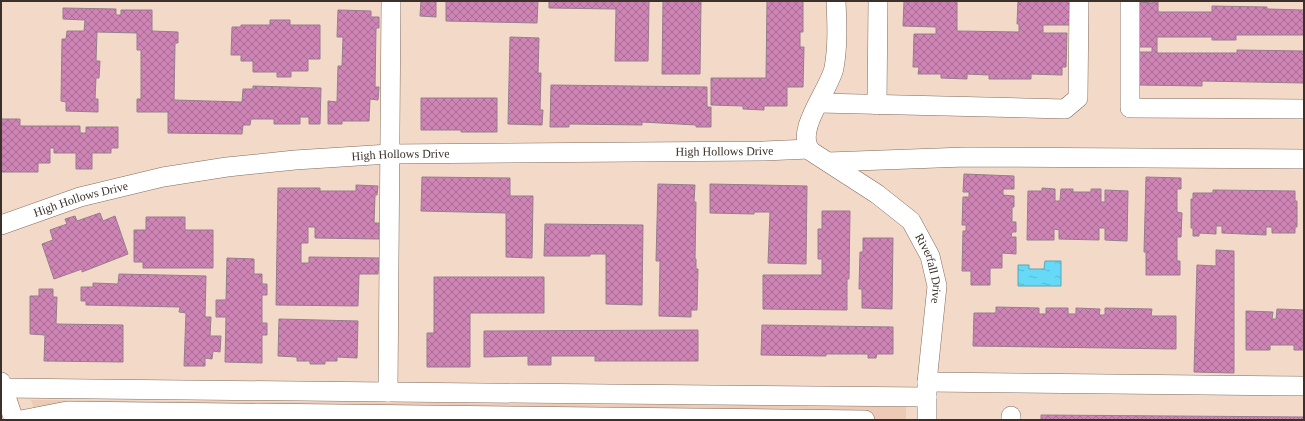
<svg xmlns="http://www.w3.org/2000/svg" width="1305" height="421" viewBox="0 0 1305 421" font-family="'Times New Roman',serif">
<defs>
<pattern id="water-ripples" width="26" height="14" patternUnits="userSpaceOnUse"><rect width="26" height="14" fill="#65d9f6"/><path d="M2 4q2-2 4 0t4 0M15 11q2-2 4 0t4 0" fill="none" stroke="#59bbd3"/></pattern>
<pattern id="building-cross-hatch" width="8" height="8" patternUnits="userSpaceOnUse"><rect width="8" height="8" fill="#cf84b6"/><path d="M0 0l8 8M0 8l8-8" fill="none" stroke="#a96d94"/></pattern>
</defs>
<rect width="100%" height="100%" fill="#f3d9c8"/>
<!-- built -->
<path fill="#eccab5" d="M31,400L906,407V420H38Z"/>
<!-- water -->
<path fill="url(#water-ripples)" stroke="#58a7b9" d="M1045,261H1061V286H1018V265H1029V269H1044Z"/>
<!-- building -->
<path fill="url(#building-cross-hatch)" stroke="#967e8d" d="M421,1H436V17L420,16Z
M446,1H538L537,23L446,21Z
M549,1H649L648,61H615L616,9L549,8Z
M663,1H701L700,74H662Z
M767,1H803V32H800V47H804L803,87H787V106H764V110L743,109V106L711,105V78H766Z
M904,1H957V31L1019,32V24H1017L1018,1H1071V25H1043V33H1067L1066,67H1062V75L1031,74V79H989V75L967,74V79L941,78V74H918L919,67H913L914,34H936V27L903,26Z
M1153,1H1158V12H1212V6L1267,7V9L1304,10V35H1236V40H1212V37H1157V53H1237V50L1304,51V83L1202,81V86L1137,85V52H1152V47H1138V2L1153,3Z
M63,8L116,9V15H121V10H152V31L178,32V43H175L174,100L242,102L243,89H253V86L321,88L320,124H309V117H300V124H274V119H251L250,125H243L242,134L168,133V112H137V99H141V50H137V33L97,32L96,61H100L99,78H96L95,99H98V112L66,111V102L61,101L62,39H66L67,31H84L85,20L63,19Z
M338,10L371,11V17H379V28H376L375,87H379L378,100L370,99L369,121H342V124H328V101L337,102L338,66H342L343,37H337Z
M270,20H290V25H320V59H308V71H291V77H277V72H253V61H241V55H231L232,27H241V25H270Z
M510,37L539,38L538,73H541L540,110H543L542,125L508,124Z
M551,85L707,87V107H711V127H696V125L642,122V125L569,124V127H550Z
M421,98H497V132H461V130H421Z
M1,119H20V126H80V133H86V127H118V148H111V153H92V169H76V153H54V148H50V163H38V172H1Z
M964,174L1014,176V189H1003V195L1014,196V207H1012V222H1016V232H1012L1011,237H1016V254L1002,253V268H990V285H971V271H962L963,231H966V225H962L963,197H969V192H963Z
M422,177L510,178V196H533L532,258L506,257V213L421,211Z
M1146,177L1181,178V189H1177V212L1182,213L1181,237H1177V261H1180V275H1146V252H1144Z
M658,184L695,185L694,202H696L695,259H696V269H698L697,310H691V317L659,316L660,261H656Z
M710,184L807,186L806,264L768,263L770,212H754V214L710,213Z
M356,185L378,186L377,195H375L374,223H379V239L315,238V227H308V243H301V263H309V257L379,258L378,274H359L358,306L276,305L278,188H320V191H356Z
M1042,188L1055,189V201H1060L1061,189H1073V192H1091V189H1101V202H1105V190L1128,191L1127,241L1105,240V228H1099V240L1059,239V230L1054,229V240H1027L1028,191H1042Z
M1213,190L1295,191V201H1297V227H1295V233H1272V227H1266V235L1222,233V226H1216V234L1199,233V236H1193V228H1191V199H1193V193H1213Z
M822,211H850L849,279H847V310L763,309V275H822V259H818V229H822Z
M100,213L103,221L115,216L128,254L82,272V269L54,279L42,244L53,240L50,230L67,224L65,219L75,216L77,221Z
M146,217H185V230H213V268H143V262H134V230H146Z
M545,224L643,225L642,305L606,304V254H590V256H544Z
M863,238H893L892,309L862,308V289H859L860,252H863Z
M1216,250L1234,251V373L1194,372L1197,265L1216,266Z
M227,258L254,259V274H262V284H267V295H262V323H267V335H262V363L225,362L226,317H216V300H226Z
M119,274L206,276L205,317H211L210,336H221L220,352L213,351L212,359L205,358V366H184L186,313L179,312L180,307L86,305V301H81V287H93V283L118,284Z
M434,277H544V313H470V367H427V333H434Z
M39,289H53V297H57L56,324L123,325V362L44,361L45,335L30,334V296H39Z
M996,307L1039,308V314H1046V308H1068V314H1076V308L1100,309L1099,315H1105V308L1152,309L1151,316H1176V349L973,346L974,313H996Z
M1277,309L1304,310V350H1294V345H1270V350H1246V311L1273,312L1272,319H1276Z
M279,319L358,321L357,358L337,357V361H325V364H310V361H297V357L278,356Z
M762,325L893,327V354H877L876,358H868V354H826V356L761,355Z
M698,330V361H595V356H551V365H528V356L484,357V331Z
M1041,415L1304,417V420H1041Z"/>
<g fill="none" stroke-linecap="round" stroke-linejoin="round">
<defs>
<g id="minor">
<path id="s1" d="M836,1C837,24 838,46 834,68C830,89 792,133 812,152L877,194L911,221L930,256L937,286L927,382V420"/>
<path d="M1130,1V108L1304,109"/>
<path d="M819,103L1065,109L1078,98L1079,1"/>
<path d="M877,105L878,1"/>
<path d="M828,162L965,157L1304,159"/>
<path id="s2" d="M1,225L80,197L163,177L227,167L295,160L389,154L764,151L809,149"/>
<path d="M1,382L14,420"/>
<path d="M927,382L1304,386"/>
<path d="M1,388L388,392L391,1"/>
<path d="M388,392L927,397"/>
<path d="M21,420L67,411L865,420"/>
<path d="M1011,420V416"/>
</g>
</defs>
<!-- minor casing -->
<use href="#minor" stroke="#826b5c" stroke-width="20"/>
<!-- minor -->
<use href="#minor" stroke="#fff" stroke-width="19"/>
</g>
<g text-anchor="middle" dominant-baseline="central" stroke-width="3" stroke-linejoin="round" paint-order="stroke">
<!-- street labels -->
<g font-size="12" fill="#3b312a" stroke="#fff">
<text stroke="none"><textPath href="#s2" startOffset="732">High Hollows Drive</textPath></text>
<text stroke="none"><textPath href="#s2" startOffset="408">High Hollows Drive</textPath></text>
<text stroke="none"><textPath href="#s2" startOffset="84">High Hollows Drive</textPath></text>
<text stroke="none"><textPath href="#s1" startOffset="331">Riverfall Drive</textPath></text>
</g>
</g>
<!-- border -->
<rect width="1305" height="421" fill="none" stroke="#3b312a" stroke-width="4"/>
</svg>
